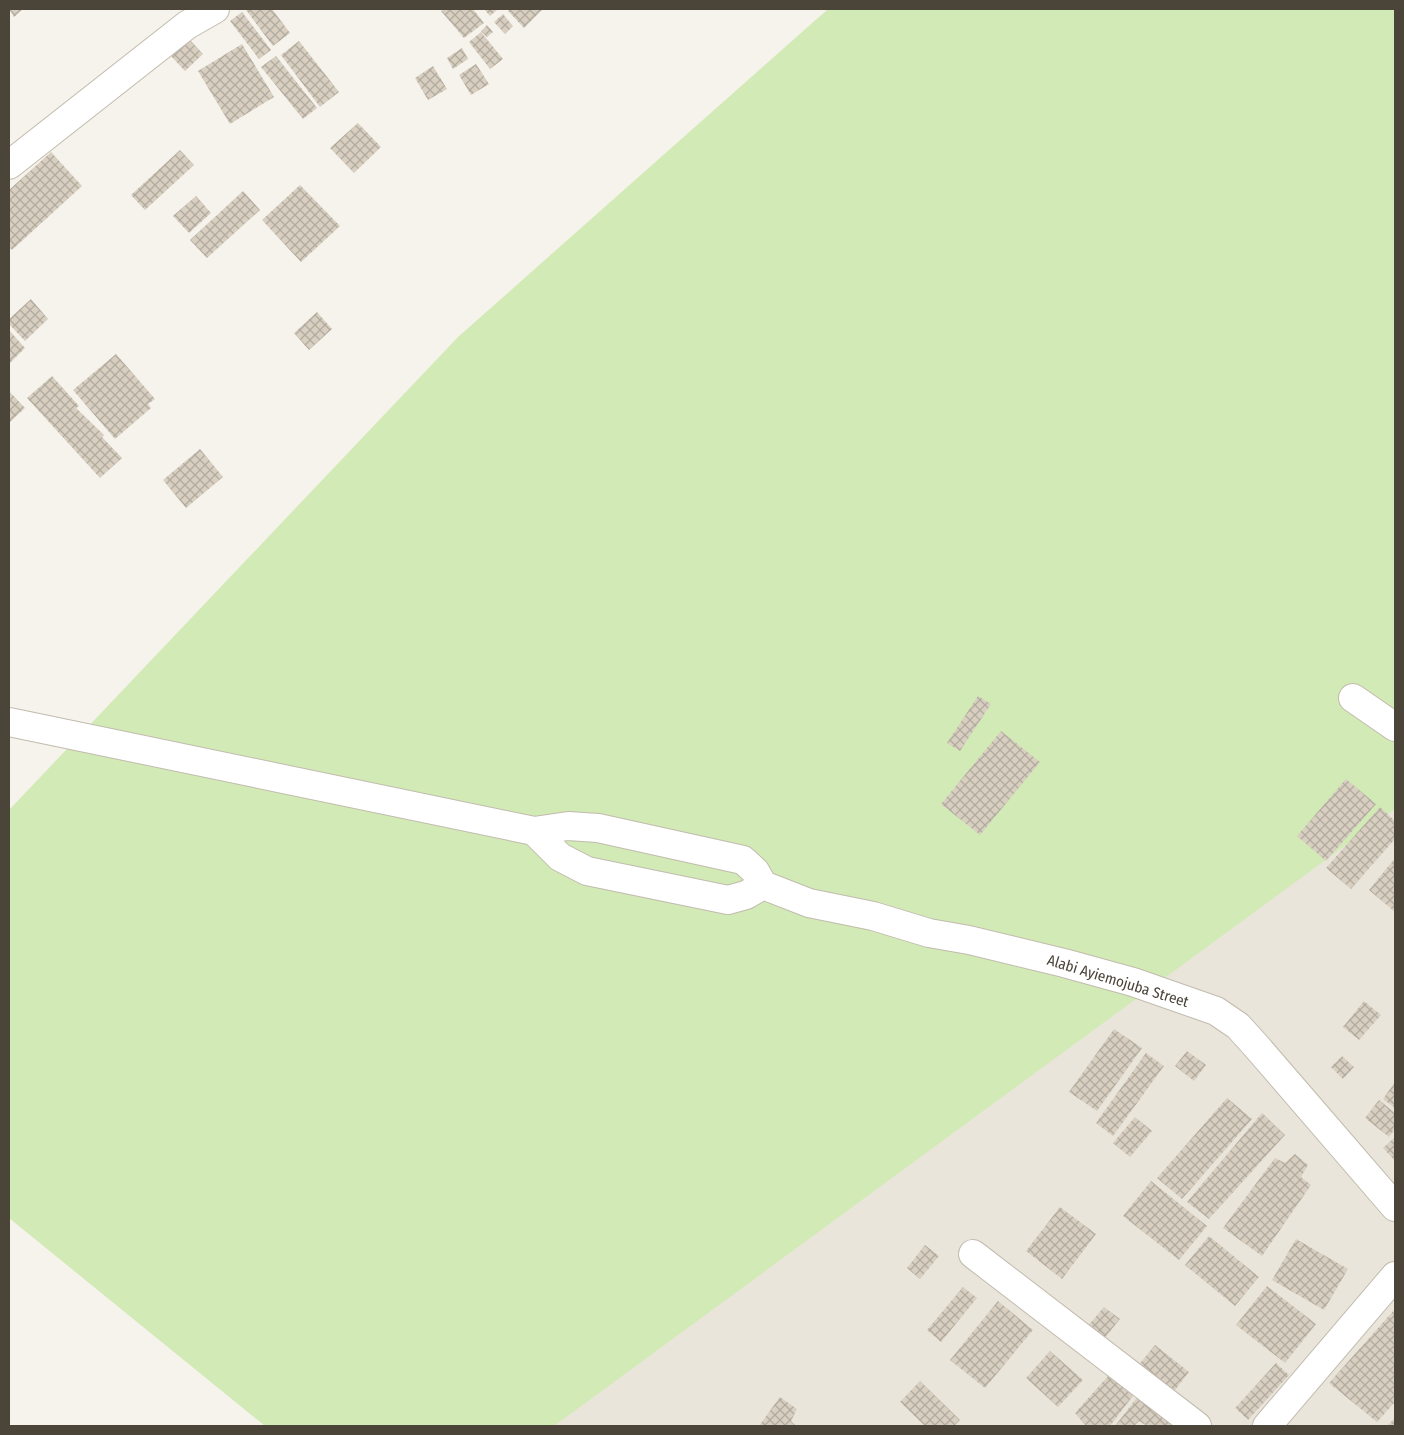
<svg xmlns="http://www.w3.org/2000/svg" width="1404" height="1435" viewBox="0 0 1404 1435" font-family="'Fira Sans Condensed',sans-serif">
<defs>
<pattern id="building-cross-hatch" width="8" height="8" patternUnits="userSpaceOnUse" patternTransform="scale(1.25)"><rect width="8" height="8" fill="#d8cfc1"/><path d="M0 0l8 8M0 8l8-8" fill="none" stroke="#b1aa9e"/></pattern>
</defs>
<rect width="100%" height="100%" fill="#f6f3ec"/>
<!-- residential -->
<path fill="#eae5da" d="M1395,609V1426H316Z"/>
<!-- grass -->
<path fill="#d2eab5" d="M828,9H1395V809L554,1426H265L9,1218V810L458,337Z"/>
<!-- building -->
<path fill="url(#building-cross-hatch)" d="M9,9H23L14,17Z
M248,9H272L290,33L273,46L246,10Z
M444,9H473L484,23L464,38L441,11Z
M484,9H498L490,16Z
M511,9H543L524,28L508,11Z
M242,12L271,50L259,59L230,21Z
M503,14L513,26L505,34L494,22Z
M487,25L493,32L487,37L481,31Z
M481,32L503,59L490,69L469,42Z
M188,38L203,54L185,71L169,54Z
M299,41L339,92L320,107L281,55Z
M242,44L274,97L230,124L198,71Z
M462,48L468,59L453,69L447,58Z
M276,56L317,108L303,119L261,67Z
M476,64L489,84L471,95L459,75Z
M433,66L447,89L428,100L415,78Z
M358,123L381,147L354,173L330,148Z
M180,150L194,165L145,210L131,195Z
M51,152L82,186L12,250L9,247V190Z
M300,185L340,226L301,262L262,220Z
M243,191L260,210L207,258L190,240Z
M196,196L211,213L189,233L173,216Z
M31,299L48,319L25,341L9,324V319Z
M317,312L332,329L309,350L294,333Z
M9,330L25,348L9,364Z
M116,354L155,399L148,404L151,408L115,439L73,390Z
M52,376L79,406L76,408L104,435L102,437L122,458L100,478L27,398Z
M9,391L25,408L9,423Z
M200,449L223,477L186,508L163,480Z
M978,696L991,704L960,751L947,743Z
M1001,731L1040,762L980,835L941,804Z
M1346,779L1376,804L1326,861L1297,836Z
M1380,807L1395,821V839L1351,889L1326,868Z
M1395,858V912L1369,890Z
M1364,1001L1381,1015L1359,1040L1343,1027Z
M1114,1029L1142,1048L1097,1111L1069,1092Z
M1187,1051L1206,1065L1194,1081L1175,1066Z
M1146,1053L1164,1066L1113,1136L1096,1123Z
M1342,1056L1354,1067L1343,1079L1331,1067Z
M1395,1082V1108L1383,1099Z
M1227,1098L1252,1119L1182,1199L1157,1178Z
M1379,1100L1395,1113V1129L1389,1137L1365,1118Z
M1262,1113L1285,1135L1209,1219L1187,1202Z
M1135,1117L1152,1131L1130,1157L1113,1143Z
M1395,1137V1161L1383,1148Z
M1295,1154L1308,1165L1301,1177L1311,1185L1262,1256L1223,1228L1275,1158L1285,1163Z
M1151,1181L1207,1226L1179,1260L1123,1216Z
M1060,1207L1096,1234L1062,1279L1026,1251Z
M1209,1236L1259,1277L1235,1306L1185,1265Z
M1296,1239L1348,1269L1324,1310L1272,1280Z
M925,1245L939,1256L920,1279L907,1268Z
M1267,1286L1316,1324L1285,1363L1236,1325Z
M963,1287L977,1298L941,1342L927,1330Z
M998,1301L1033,1330L985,1388L950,1360Z
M1104,1307L1120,1319L1103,1340L1087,1327Z
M1395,1309V1402L1377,1422L1329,1383Z
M1155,1345L1189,1372L1172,1394L1137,1367Z
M1050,1351L1083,1380L1058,1407L1026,1378Z
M1276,1363L1289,1375L1248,1420L1235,1408Z
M1109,1375L1135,1393L1110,1426H1086L1075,1413Z
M920,1381L960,1420L954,1426H925L900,1402Z
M1139,1395L1173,1421L1168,1426H1147L1139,1421L1134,1426H1115Z
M780,1397L797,1409L791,1421L796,1426H759Z
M1395,1418V1426H1387Z"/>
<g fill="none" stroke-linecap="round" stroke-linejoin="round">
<defs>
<path id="minor" d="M9,165L187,25L215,9
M1353,698L1395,727
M9,722L534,831L568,826L598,828L743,860L755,871L763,885
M534,831L560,857L587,871L728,900L746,895L763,885
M763,885L809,903L873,916L929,933L969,940L1064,963L1133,982L1216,1011L1238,1026L1257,1047L1395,1207
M973,1254L1197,1426
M1267,1426L1395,1276"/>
</defs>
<!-- minor casing -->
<use href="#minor" stroke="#c2bbae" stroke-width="30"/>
<!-- minor -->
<use href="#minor" stroke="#fff" stroke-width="28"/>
</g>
<g text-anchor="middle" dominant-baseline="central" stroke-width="4" stroke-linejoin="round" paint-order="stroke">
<!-- street labels -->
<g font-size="15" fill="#4b4439" stroke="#fff">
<text transform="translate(1118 981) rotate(17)">Alabi Ayiemojuba Street</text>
</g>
</g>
<!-- border -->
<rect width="1404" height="1435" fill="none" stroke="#4b4439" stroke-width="20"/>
</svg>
